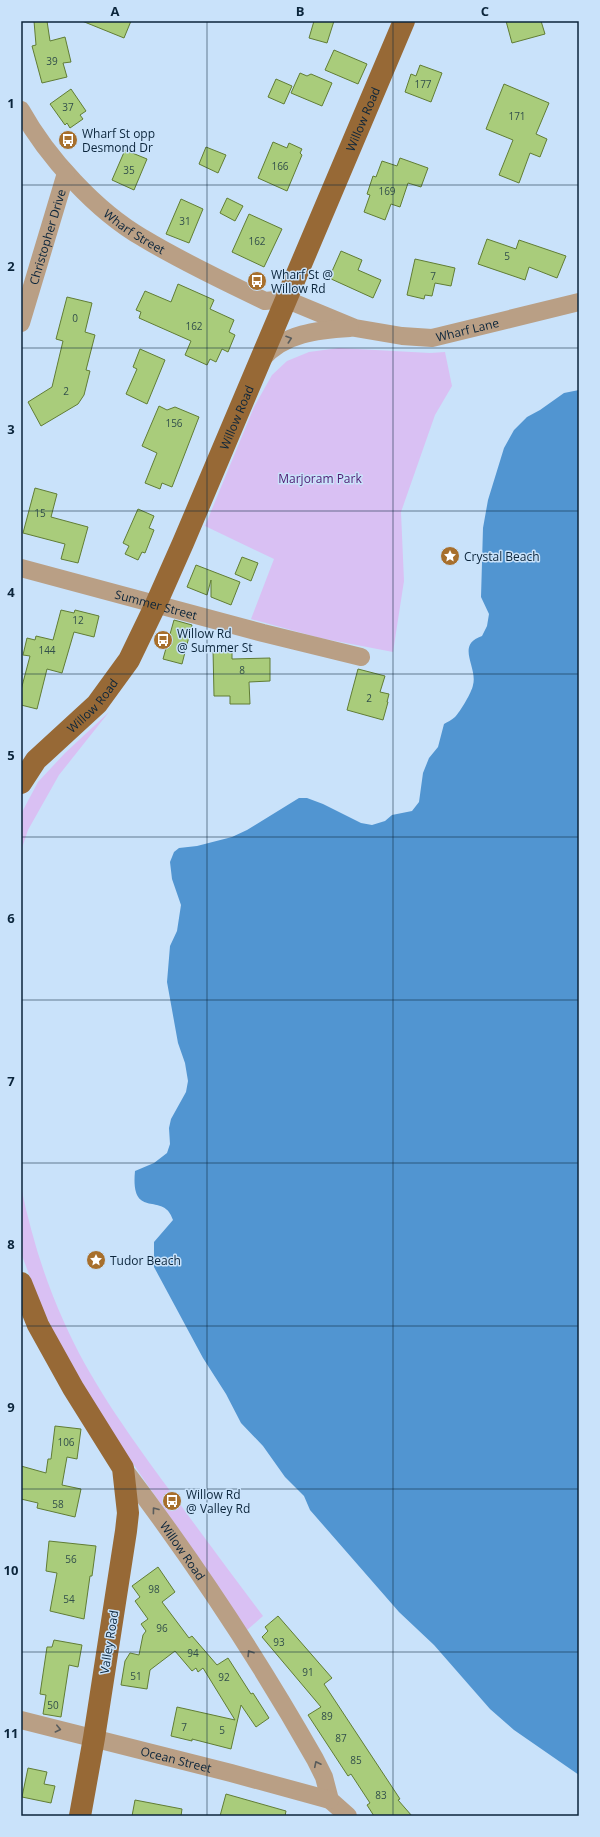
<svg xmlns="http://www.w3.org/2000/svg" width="600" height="1837" viewBox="0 0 600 1837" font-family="'Open Sans',sans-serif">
<rect width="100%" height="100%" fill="#c9e2fa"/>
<!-- green -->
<path fill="#d9c0f3" d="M339,348L430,353L445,352L452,386L435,415L401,512L404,581L393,652L320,638L251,619L274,559L205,526L254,407L272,375L287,361L309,352Z
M109,712L59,775L28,830L21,851V814L38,782L65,753Z
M21,1187C31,1234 44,1278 64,1322C89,1379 126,1430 162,1480C196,1526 229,1571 263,1616L247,1630L112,1433L66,1356L41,1306L21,1253Z"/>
<!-- water -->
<path fill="#5195d1" d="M579,390V1775L514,1730L490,1709L434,1645L399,1612L310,1510L304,1496L285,1477L263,1446L241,1423L226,1394L203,1358L154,1267V1242L173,1220C164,1190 130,1222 135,1171L154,1163L167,1153L170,1144L169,1128L171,1119L186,1092L188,1081L185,1063L178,1043L167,982L170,946L177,931L181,905L172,879L170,862L174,852L179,848L197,846L232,837L247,830L299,798H307L323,804L361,823L372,825L385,821L392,815L412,811L419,802L423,773L429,758L438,747L444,724C447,722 452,720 455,717C460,712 472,692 473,685C478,667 455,645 482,636L487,626L489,614L481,597L483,528L488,500L504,448L514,430L527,417L540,410L564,393Z"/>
<!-- building -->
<path fill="#a9cc7b" stroke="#617d35" d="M34,21H47L50,41L65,37L71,62L63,63L67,77L42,83L32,46L36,45Z
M82,21H131L124,38Z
M314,21H334L327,43L309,38Z
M506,21H541L545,34L512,43Z
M334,50L367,64L358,84L325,70Z
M420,65L442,73L431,102L405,92L411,74L416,76Z
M300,73L307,76L311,74L332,83L322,106L291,93Z
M276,79L292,86L284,104L268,97Z
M504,84L549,103L536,134L547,139L540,157L530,153L519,183L499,175L513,140L486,129Z
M71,89L86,111L80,115L83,119L70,128L67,123L65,125L50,104Z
M273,142L287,148L289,143L302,149L300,153L302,155L287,191L258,178Z
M206,147L226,155L218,173L199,164Z
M125,150L147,159L134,190L112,180Z
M400,158L428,168L421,187L408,183L400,207L391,204L385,220L364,212L370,195L367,194L373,176L376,177L382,161L397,166Z
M227,198L243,206L235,221L220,213Z
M181,199L203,209L189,243L166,234Z
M249,214L282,229L264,267L232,252Z
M487,239L516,249L519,240L566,256L557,278L529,267L525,280L478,264Z
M341,251L362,260L358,270L381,280L373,298L329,278Z
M415,259L455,268L451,286L435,283L432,296L425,295L424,299L407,295Z
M178,284L214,300L210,309L234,320L229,332L235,335L228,352L222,349L216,362L210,359L207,365L185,355L191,341L139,318L141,312L136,310L145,291L171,302Z
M67,297L92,303L85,332L95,335L86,370L90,371L84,395L78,404L41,426L28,402L52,387L63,341L56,339Z
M140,349L165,360L147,404L126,394L137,369L133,367Z
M159,406L167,410L175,407L199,417L172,487L162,483L160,489L145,483L157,453L142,446Z
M35,488L57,494L51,517L88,527L78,563L61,559L65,544L23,533Z
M138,509L154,516L149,528L154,530L145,553L142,552L138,560L125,554L129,546L123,543Z
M242,557L258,563L251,581L235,574Z
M196,565L240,582L231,605L211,597V580L207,595L187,587Z
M61,610L74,613L75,610L99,616L94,637L74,632L62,673L47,669L37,709L21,705V690L30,656L23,655L27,638L35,640L36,636L53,640Z
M174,620L192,625L182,664L163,659Z
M213,649H232V659L270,658V681L249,682L250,704H230V696H214Z
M358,669L385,676L380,692L389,694L387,702H388L383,720L347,710Z
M55,1426L81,1429L77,1459L67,1457L62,1485L81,1489L75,1517L37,1508L38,1503L21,1499V1466L46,1473L48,1459H51Z
M49,1541L96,1546L92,1576H90L84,1619L50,1611L57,1573L46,1571Z
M158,1567L175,1592L162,1602L189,1638L192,1636L217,1665L228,1658L251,1694L253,1693L269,1718L256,1727L241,1705L231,1749L192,1739V1741L171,1736L177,1707L235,1720L203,1668L198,1672L196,1668L192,1671L175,1651L150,1670L147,1689L121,1685L125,1661L130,1653L139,1655L143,1635L146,1631L141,1624L148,1619L135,1601L140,1597L132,1586Z
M278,1616L332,1678L324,1684L400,1799L398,1800L412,1816H374L367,1805L370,1803L351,1774L348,1776L308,1715L321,1707L262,1637L268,1631L265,1627Z
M54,1640L82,1645L78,1667L69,1665L61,1717L43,1714L46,1695L40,1694L47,1647H52Z
M28,1768L47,1772L44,1784L55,1786L51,1803L22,1797Z
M226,1794L286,1811L285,1816H220Z
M135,1800L182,1809L181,1816H132Z"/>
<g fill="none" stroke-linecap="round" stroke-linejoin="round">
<!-- minor -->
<g stroke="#b99f85" stroke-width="18">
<path id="s1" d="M21,110C47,157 96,211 143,238C181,261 225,282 265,301L285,299L355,328L402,336L432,338L579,302"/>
<path id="s2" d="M21,323L66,173"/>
<path d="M262,359C284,333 318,330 350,328"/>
<path id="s3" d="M21,568L263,633L361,657"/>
<path id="s4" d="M123,1468C192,1559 259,1660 315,1759L324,1777L330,1800L348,1816"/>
<path id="s5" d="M21,1720L231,1773L330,1800"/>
</g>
<!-- major -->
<g stroke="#976936" stroke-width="22">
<path id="s6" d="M21,783L36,760L97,704L129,660L156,604L183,543L404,21"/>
<path d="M21,1283L38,1325L73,1388L123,1468L128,1513L126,1531L94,1738L80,1816"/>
</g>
</g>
<!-- one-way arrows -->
<defs><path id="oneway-chevron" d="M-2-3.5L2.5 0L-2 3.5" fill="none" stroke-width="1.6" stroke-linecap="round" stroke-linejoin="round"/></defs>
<g stroke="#595c5c">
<use href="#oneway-chevron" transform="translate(289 339) rotate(-19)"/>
<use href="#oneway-chevron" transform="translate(155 1510) rotate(-127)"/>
<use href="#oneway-chevron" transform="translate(250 1653) rotate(-122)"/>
<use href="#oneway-chevron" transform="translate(58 1729) rotate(13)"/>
<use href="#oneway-chevron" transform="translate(317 1764) rotate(-116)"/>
</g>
<!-- grid -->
<path fill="none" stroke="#0b253b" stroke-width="1" stroke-opacity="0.55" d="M207,21V1816M393,21V1816M21,185H579M21,348H579M21,511H579M21,674H579M21,837H579M21,1000H579M21,1163H579M21,1326H579M21,1489H579M21,1652H579"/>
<!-- icons -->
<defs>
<symbol id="bus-disc" viewBox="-11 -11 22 22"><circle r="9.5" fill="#a76f2c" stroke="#c9e2fa"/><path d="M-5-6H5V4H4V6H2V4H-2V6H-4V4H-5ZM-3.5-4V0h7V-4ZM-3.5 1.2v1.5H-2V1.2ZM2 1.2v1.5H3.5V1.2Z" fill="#fff"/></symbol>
<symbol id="sight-disc" viewBox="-11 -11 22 22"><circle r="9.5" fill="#a76f2c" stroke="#c9e2fa"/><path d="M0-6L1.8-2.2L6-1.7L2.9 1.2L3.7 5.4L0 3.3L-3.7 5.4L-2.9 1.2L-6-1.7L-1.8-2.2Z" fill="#fff"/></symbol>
</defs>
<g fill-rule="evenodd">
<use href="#bus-disc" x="57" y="129" width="22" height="22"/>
<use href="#bus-disc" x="246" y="270" width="22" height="22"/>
<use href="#sight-disc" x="439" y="545" width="22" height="22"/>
<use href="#bus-disc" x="152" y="629" width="22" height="22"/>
<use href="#sight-disc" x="85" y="1249" width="22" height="22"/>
<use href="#bus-disc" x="161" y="1490" width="22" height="22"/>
</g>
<g text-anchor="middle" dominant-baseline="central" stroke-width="3" stroke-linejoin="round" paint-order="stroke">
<!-- number labels -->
<g font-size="10" fill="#324f4b">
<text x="52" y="61">39</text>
<text x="423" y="84">177</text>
<text x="68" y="107">37</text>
<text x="517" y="116">171</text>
<text x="280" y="166">166</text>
<text x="129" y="170">35</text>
<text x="387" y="191">169</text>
<text x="185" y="221">31</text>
<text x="257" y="241">162</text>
<text x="507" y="256">5</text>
<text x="433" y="276">7</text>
<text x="75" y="318">0</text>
<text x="194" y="326">162</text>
<text x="66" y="391">2</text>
<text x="174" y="423">156</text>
<text x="40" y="513">15</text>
<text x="78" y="620">12</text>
<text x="47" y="650">144</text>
<text x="242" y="670">8</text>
<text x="369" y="698">2</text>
<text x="66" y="1442">106</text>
<text x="58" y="1504">58</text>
<text x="71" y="1559">56</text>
<text x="154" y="1589">98</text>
<text x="69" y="1599">54</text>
<text x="162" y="1628">96</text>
<text x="279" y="1642">93</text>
<text x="193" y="1653">94</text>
<text x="308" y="1672">91</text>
<text x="136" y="1676">51</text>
<text x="224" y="1677">92</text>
<text x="53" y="1705">50</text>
<text x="327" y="1716">89</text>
<text x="184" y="1727">7</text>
<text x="222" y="1730">5</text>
<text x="341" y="1738">87</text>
<text x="356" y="1760">85</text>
<text x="381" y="1795">83</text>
</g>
<!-- street labels -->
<g font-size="12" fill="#0b253b" stroke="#c9e2fa">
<text stroke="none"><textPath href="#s6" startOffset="754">Willow Road</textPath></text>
<text stroke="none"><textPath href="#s1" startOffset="168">Wharf Street</textPath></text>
<text stroke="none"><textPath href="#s2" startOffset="90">Christopher Drive</textPath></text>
<text stroke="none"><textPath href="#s1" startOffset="526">Wharf Lane</textPath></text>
<text stroke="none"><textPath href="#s6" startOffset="430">Willow Road</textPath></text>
<text stroke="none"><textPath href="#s3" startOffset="140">Summer Street</textPath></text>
<text stroke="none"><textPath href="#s6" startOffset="106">Willow Road</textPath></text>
<text stroke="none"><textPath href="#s4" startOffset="102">Willow Road</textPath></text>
<text transform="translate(109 1642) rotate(-81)">Valley Road</text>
<text stroke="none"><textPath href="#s5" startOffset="160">Ocean Street</textPath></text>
</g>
<!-- poi labels -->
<g font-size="12" fill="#0b253b" stroke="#c9e2fa" text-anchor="start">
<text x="82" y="133">Wharf St opp<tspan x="82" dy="14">Desmond Dr</tspan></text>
<text x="271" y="274">Wharf St @<tspan x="271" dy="14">Willow Rd</tspan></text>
<text x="464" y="556">Crystal Beach</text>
<text x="177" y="633">Willow Rd<tspan x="177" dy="14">@ Summer St</tspan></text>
<text x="110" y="1260">Tudor Beach</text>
<text x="186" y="1494">Willow Rd<tspan x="186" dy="14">@ Valley Rd</tspan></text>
</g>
<!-- park labels -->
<g font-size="12" fill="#4e1a72" stroke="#c9e2fa">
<text x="320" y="478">Marjoram Park</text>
</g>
</g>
<!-- border -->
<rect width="600" height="1837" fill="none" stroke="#c9e2fa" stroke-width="44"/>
<rect x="22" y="22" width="556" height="1793" fill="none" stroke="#0b253b" stroke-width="1.5"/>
<g font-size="13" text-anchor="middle" font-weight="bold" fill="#0b253b">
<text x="115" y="16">A</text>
<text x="300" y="16">B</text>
<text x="485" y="16">C</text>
<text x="11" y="108">1</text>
<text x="11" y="271">2</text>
<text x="11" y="434">3</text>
<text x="11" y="597">4</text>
<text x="11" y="760">5</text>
<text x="11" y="923">6</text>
<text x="11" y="1086">7</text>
<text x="11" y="1249">8</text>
<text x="11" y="1412">9</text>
<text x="11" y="1575">10</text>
<text x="11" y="1738">11</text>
</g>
</svg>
